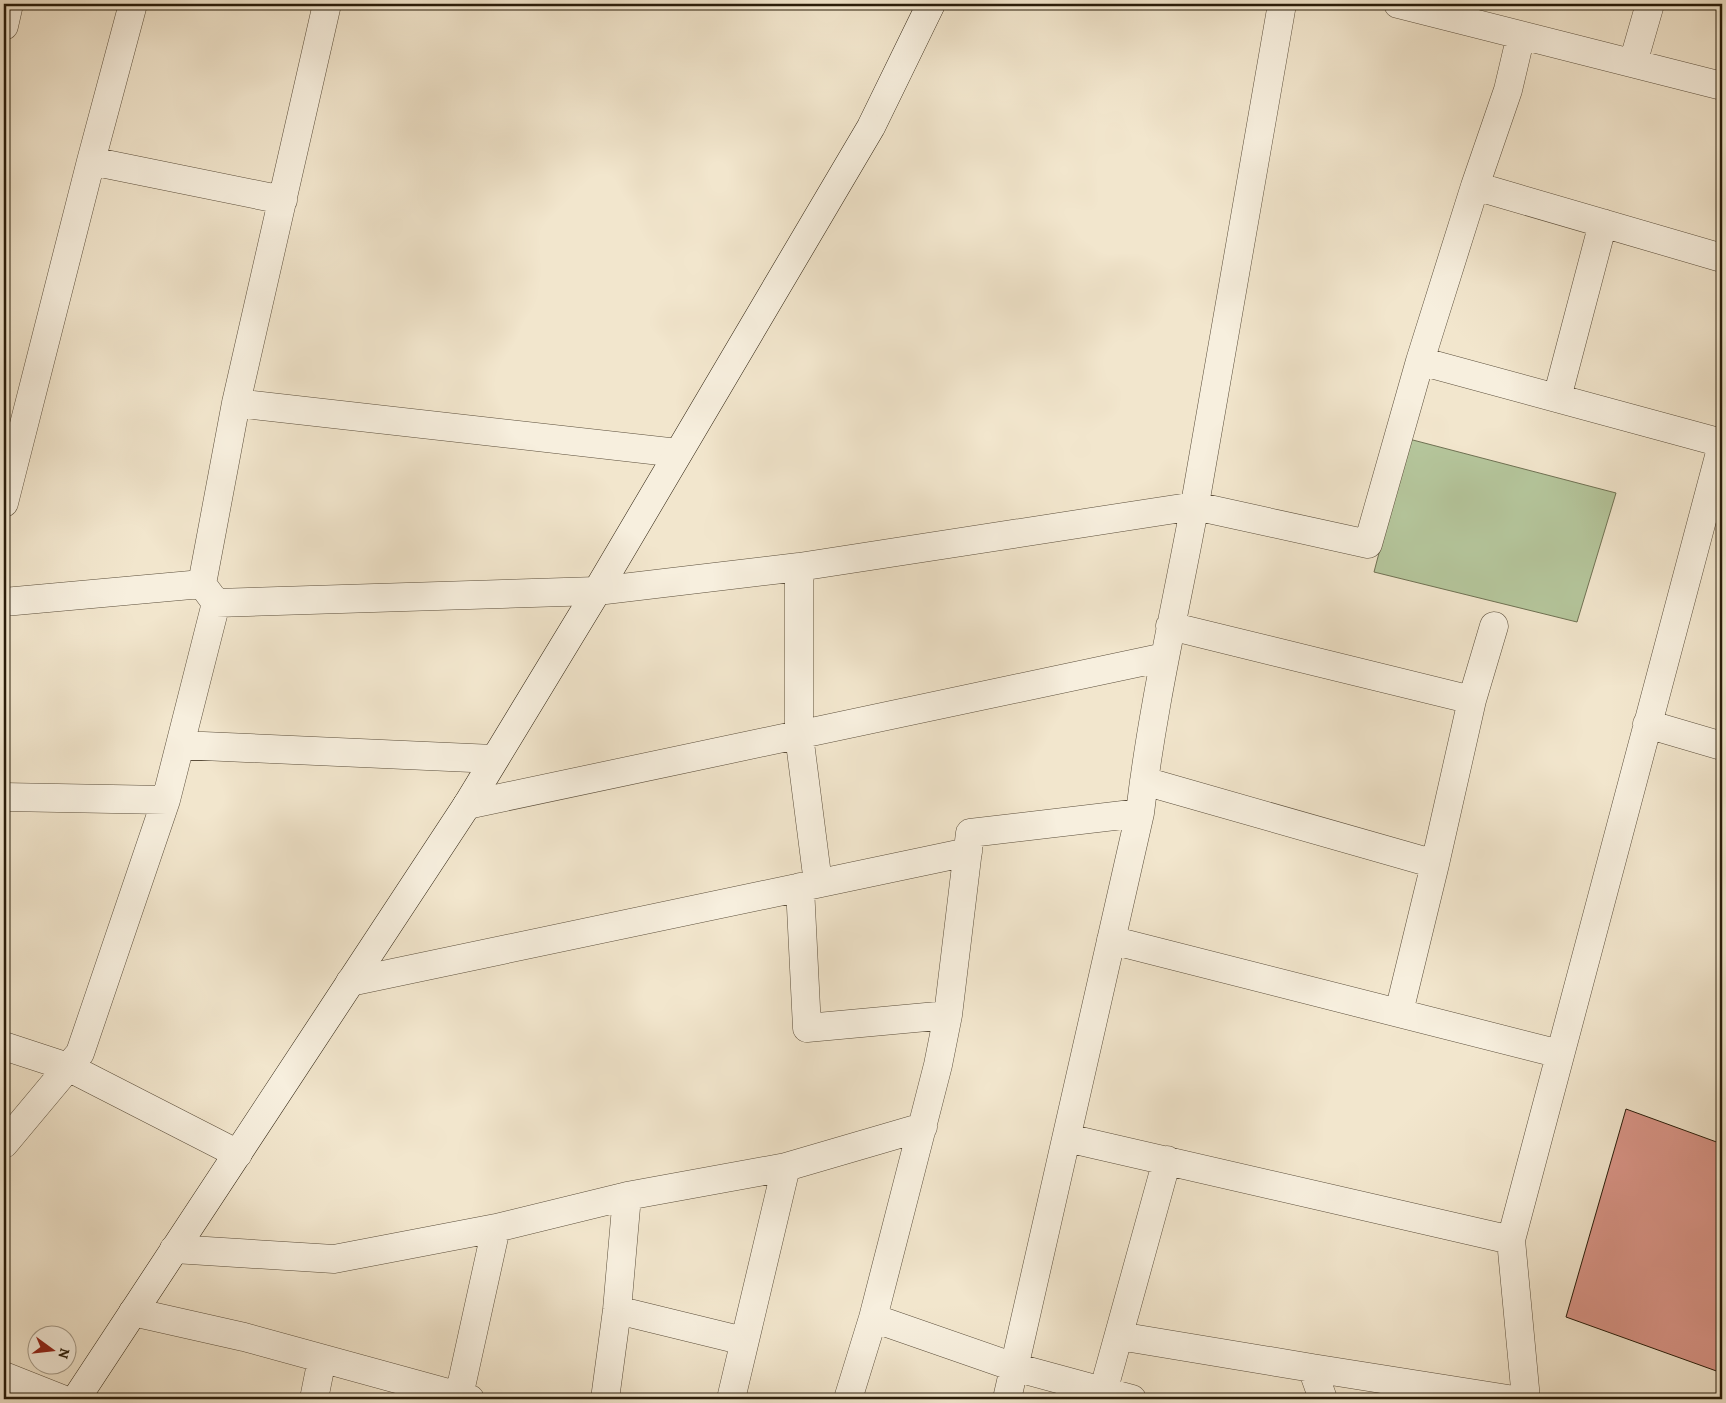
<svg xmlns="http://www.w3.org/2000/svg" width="1726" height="1403" viewBox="0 0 1726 1403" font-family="Alegreya,serif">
<rect width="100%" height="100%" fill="#f2e6cd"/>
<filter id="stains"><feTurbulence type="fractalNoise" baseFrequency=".004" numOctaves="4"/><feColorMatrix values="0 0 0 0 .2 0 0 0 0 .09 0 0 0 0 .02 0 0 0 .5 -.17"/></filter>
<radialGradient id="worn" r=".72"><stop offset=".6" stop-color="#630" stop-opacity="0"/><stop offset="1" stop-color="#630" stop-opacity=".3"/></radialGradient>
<!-- green -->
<path fill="#b5c69c" stroke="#6f7153" d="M1409,439L1616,493L1577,622L1374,572Z"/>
<!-- building -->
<path fill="#d99588" stroke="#291c0a" d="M1626,1109L1722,1144V1373L1566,1317Z"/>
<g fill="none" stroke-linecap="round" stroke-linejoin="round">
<defs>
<path id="minor" d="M327,4L236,403L202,584L216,603L597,591L799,567L1195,506L1368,544L1420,361L1722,443
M1398,4L1722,86
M4,26L9,4
M1633,63L1650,4
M91,161L283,200
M1475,186L1722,258
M1420,361L1475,186L1508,90L1521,35
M1557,398L1603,223
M236,403L678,453
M4,503L91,161L133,4
M799,567V735L818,883
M4,602L202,584
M1170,626L1472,700
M1647,724L1722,746
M180,745L494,759
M1144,781L1435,864
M4,797L166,800L216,603
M467,805L1165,657
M800,887L807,1028L948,1015
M1111,940L1560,1054
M350,982L968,852
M1399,1012L1435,864L1472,700L1494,626
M4,1046L68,1067L238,1154
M1067,1138L1511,1240
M4,1144L80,1053L166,800
M627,1196L786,1167
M174,1249L334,1259L496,1228
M617,1310L744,1341
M133,1312L244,1337L470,1399
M873,1318L1014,1367L1132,1399
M1119,1336L1312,1368L1323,1399
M1312,1368L1508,1399
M4,1376L62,1399
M1103,1392L1167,1160
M459,1396L496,1228L627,1196L617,1310L605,1399
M314,1399L322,1359
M731,1399L786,1167L923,1127
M848,1399L873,1318L938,1065L948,1015L970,833L1140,813
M1007,1399L1140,813C1152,709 1176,607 1195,504C1225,338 1253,171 1282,4
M1526,1399L1511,1240L1722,445"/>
<path id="secondary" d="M76,1399L467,805L597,591L871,127L931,4"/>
</defs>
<!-- minor casing -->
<use href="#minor" stroke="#5b4e3b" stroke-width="29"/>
<!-- secondary casing -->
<use href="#secondary" stroke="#291c0a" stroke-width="29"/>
<!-- minor -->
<use href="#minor" stroke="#f7efde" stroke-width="28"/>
<!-- secondary -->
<use href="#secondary" stroke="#f7efde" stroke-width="28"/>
</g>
<!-- margin -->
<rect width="1726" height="1403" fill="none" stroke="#f2e6cd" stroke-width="20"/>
<rect x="5" y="5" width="1716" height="1393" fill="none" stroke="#291c0a" stroke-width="2.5"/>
<rect x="10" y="10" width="1706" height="1383" fill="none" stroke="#291c0a"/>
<!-- north arrow -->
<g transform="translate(52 1350) rotate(105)"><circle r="24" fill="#f7efde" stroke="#a59b89"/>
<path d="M0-4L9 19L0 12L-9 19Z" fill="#8f2418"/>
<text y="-8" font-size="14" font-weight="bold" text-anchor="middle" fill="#291c0a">N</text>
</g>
<rect width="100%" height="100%" filter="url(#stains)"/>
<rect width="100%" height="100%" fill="url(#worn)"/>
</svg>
